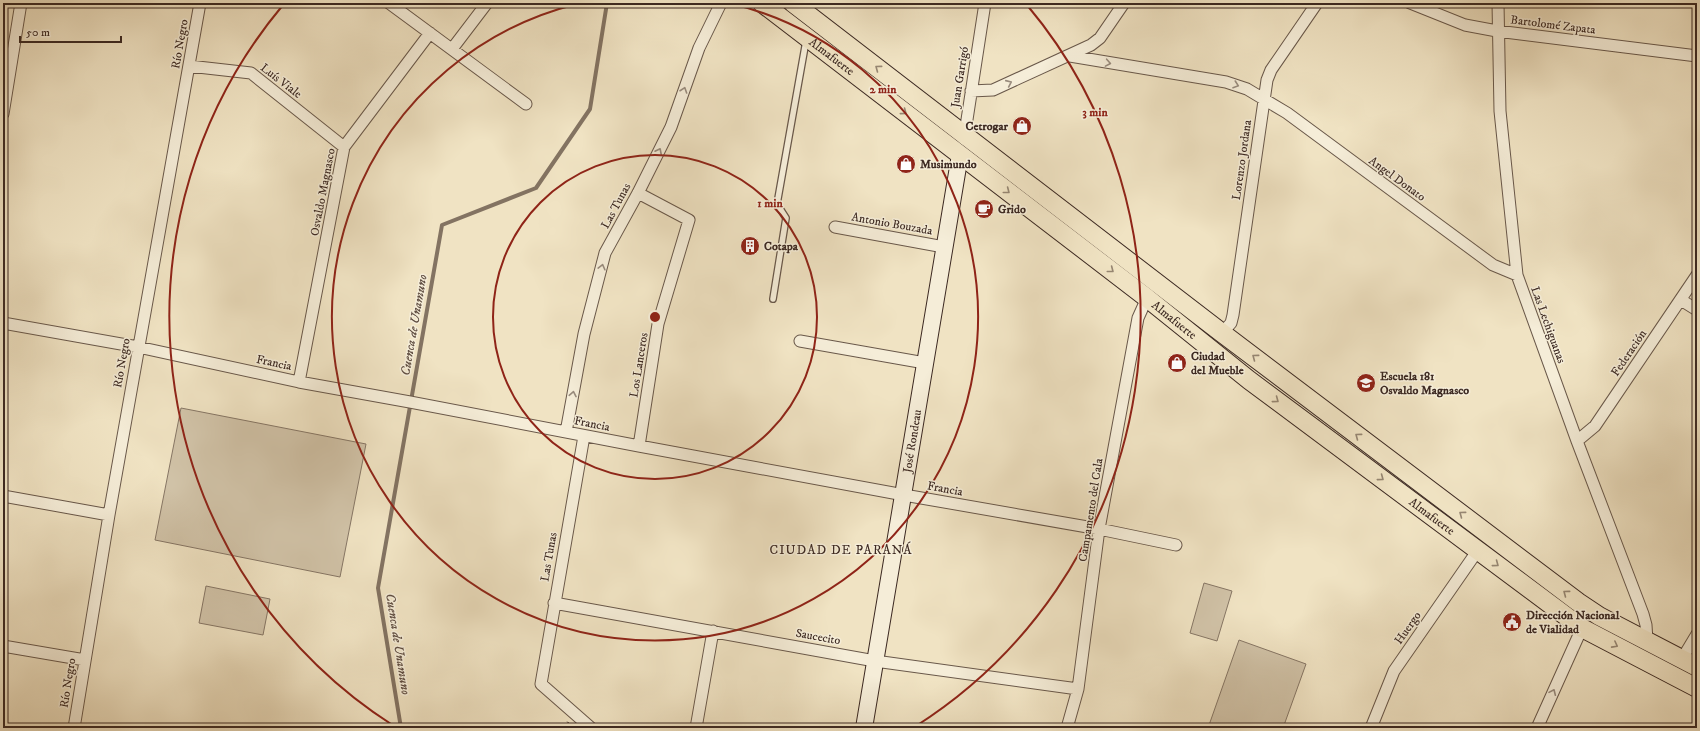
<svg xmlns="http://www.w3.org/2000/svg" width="1700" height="731" viewBox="0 0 1700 731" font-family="'IM FELL DW Pica',serif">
<rect width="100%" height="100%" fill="#f0e3c3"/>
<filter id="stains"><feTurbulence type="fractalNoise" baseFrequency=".005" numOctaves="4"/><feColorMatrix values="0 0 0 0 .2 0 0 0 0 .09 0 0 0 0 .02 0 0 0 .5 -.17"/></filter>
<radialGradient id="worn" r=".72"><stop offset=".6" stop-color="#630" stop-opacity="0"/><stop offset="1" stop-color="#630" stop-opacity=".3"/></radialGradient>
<!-- green -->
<path fill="#d1c3a8" stroke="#867665" d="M181,408L366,444L340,577L155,540Z
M1204,583L1232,591L1217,641L1190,633Z
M206,586L270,599L263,635L199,623Z
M1239,640L1306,664L1283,728H1208Z"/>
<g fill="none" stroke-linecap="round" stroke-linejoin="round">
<!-- stream -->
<path stroke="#837362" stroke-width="4" d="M401,728L378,588L442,225L536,188L590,109L607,3"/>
<defs>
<path id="lane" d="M773,299L786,218L777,204L806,41"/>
<path id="street" d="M389,3L526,104
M1410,3L1465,25L1497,31L1697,56
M1498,3L1500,111L1517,275L1577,441L1643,614L1646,625L1647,641
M452,49L487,3
M1070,56L1226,82L1247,89L1287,113L1493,265L1517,275
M189,66L251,73L344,147
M971,91L993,90L1091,45L1100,38L1124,3
M3,114L21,3
M964,139L985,3
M638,193L689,220L658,324L639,446
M835,227L944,247
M1681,300L1697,310
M3,323L138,347L299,382L410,402L639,446L904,495L1099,529L1176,545
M1222,333L1231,323L1233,315L1267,80L1271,70L1317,3
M800,341L925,363
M299,382L344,147L430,33
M566,432L584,334L605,253L638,193L671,127L699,48L721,3
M584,436L541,684L591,728
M1577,441L1595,426L1697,275
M3,496L109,515
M554,603L875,661L1078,689
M3,646L85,660
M1682,659L1697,634
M74,728L109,515L200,3
M696,728L713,631
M1067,728L1078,689L1099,529L1138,318L1147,298
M1371,728L1394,671L1478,550
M1537,728L1582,628"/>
<g id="secondary">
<path id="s1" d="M864,728L960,155"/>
</g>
<g id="primary">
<path id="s2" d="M762,3L1147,298L1249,380L1582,628L1697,688"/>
<path d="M793,3L1222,333L1578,602L1599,616L1697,667"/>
</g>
</defs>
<!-- lane casing -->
<use href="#lane" stroke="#69584a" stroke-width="8"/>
<!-- street casing -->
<use href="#street" stroke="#69584a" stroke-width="13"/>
<!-- secondary casing -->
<use href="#secondary" stroke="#3c2922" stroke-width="18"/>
<!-- primary casing -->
<use href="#primary" stroke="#3c2922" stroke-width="20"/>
<!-- path -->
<path stroke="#3c2922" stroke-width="2.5" stroke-dasharray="1 2" stroke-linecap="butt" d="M565,728L568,722"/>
<!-- lane -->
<use href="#lane" stroke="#f5edd8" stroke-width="5.5"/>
<!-- street -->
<use href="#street" stroke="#f5edd8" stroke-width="11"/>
<!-- secondary -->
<use href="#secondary" stroke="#f5edd8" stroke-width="16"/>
<!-- primary -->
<use href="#primary" stroke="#f0e3c3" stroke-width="18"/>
</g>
<!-- one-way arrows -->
<defs><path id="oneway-chevron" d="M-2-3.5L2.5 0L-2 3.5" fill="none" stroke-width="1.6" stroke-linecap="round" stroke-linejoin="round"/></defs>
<g stroke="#988b7d">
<use href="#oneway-chevron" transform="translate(1108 63) rotate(10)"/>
<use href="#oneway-chevron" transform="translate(1009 83) rotate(-24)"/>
<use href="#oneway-chevron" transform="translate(1236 85) rotate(19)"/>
<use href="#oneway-chevron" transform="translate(684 90) rotate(-71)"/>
<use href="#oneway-chevron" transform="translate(659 151) rotate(-63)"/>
<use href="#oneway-chevron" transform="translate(602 267) rotate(-76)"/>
<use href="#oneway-chevron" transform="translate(573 394) rotate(-79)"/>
<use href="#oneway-chevron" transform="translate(1553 692) rotate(-66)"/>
</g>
<g stroke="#968672">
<use href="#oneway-chevron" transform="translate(878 68) rotate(-143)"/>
<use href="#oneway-chevron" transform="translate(904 112) rotate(37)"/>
<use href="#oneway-chevron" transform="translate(1007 191) rotate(38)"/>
<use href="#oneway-chevron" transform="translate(1111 270) rotate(38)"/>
<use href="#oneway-chevron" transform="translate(1255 357) rotate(-143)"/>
<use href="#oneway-chevron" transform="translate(1276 400) rotate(37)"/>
<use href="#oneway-chevron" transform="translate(1358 436) rotate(-143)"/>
<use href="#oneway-chevron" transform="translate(1381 478) rotate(37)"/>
<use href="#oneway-chevron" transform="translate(1462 514) rotate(-143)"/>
<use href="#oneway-chevron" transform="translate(1496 564) rotate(37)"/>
<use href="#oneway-chevron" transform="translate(1566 593) rotate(-143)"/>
<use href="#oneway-chevron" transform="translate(1615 645) rotate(28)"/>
</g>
<!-- distance rings -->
<g fill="none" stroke="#8f2418" stroke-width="2">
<circle cx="655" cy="317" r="162"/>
<path d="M733 4A323 323 0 1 1 577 4"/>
<path d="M394 726A485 485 0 0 1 283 5M1027 5A485 485 0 0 1 916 726"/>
</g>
<!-- icons -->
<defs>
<symbol id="shop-disc" viewBox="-11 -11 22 22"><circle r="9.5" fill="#8f2418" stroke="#f5edd8"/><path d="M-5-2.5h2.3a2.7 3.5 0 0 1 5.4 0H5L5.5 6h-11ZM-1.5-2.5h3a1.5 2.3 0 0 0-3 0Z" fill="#fff"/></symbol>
<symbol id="cafe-disc" viewBox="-11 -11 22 22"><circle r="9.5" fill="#8f2418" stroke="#f5edd8"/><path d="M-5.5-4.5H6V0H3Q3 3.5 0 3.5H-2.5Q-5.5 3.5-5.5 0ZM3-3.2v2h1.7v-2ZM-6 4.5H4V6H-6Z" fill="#fff"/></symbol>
<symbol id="building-disc" viewBox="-11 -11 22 22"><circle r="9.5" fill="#8f2418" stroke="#f5edd8"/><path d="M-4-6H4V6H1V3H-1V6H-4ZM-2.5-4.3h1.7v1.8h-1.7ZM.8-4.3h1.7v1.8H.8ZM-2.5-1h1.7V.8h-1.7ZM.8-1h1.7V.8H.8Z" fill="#fff"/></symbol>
<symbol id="school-disc" viewBox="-11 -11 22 22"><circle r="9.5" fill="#8f2418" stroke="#f5edd8"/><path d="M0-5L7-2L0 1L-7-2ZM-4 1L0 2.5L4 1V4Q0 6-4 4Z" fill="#fff"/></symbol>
<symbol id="civic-disc" viewBox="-11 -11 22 22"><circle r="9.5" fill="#8f2418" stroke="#f5edd8"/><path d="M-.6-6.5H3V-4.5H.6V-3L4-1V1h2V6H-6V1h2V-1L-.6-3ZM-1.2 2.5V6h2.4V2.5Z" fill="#fff"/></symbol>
</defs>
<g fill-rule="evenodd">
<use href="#shop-disc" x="1011" y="115" width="22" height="22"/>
<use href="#shop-disc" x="895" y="153" width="22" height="22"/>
<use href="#cafe-disc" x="973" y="198" width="22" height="22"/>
<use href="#building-disc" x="739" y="235" width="22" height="22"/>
<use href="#shop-disc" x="1166" y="352" width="22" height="22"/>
<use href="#school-disc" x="1355" y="372" width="22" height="22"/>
<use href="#civic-disc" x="1501" y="611" width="22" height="22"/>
</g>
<g text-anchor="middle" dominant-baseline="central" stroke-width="3" stroke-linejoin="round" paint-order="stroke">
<!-- street labels -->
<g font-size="12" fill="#3c2922" stroke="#f5edd8">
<text transform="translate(1553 25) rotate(7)">Bartolomé Zapata</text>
<text transform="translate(180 44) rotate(-80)">Río Negro</text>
<text stroke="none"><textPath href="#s2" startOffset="88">Almafuerte</textPath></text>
<text transform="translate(960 77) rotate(-81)">Juan Garrigó</text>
<text transform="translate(281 81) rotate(38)">Luís Viale</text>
<text transform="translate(1242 160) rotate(-82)">Lorenzo Jordana</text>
<text transform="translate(1397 179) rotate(36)">Angel Donato</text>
<text transform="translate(323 192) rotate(-79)">Osvaldo Magnasco</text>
<text transform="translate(616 206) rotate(-62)">Las Tunas</text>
<text transform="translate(892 224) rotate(10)">Antonio Bouzada</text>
<text stroke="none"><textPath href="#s2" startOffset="520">Almafuerte</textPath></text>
<text transform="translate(1548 325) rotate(70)">Las Lechiguanas</text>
<text transform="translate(1629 353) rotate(-56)">Federación</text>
<text transform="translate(122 363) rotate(-80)">Río Negro</text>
<text transform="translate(274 363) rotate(12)">Francia</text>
<text transform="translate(639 365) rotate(-81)">Los Lanceros</text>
<text transform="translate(592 424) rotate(11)">Francia</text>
<text stroke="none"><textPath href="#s1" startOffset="291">José Rondeau</textPath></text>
<text transform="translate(945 489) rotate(10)">Francia</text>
<text transform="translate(1091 510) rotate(-81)">Campamento del Cala</text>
<text stroke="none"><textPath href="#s2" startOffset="844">Almafuerte</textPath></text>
<text transform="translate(549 557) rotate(-80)">Las Tunas</text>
<text transform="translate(1408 628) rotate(-55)">Huergo</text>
<text transform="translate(818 637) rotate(10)">Saucecito</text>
<text transform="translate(68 683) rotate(-81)">Río Negro</text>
</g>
<!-- poi labels -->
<g font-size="12" font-weight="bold" fill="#3c2922" stroke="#f5edd8" text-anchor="start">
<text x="1008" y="126" text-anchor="end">Cetrogar</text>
<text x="920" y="164">Musimundo</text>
<text x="998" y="209">Grido</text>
<text x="764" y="246">Cotapa</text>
<text x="1191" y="356">Ciudad<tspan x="1191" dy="14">del Mueble</tspan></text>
<text x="1380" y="376">Escuela 181<tspan x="1380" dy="14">Osvaldo Magnasco</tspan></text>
<text x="1526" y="615">Dirección Nacional<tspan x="1526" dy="14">de Vialidad</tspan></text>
</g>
<!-- water labels -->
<g font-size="13" font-style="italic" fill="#604e42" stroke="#f5edd8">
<text transform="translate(414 325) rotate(-80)">Cuenca de Unamuno</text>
<text transform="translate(398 644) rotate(81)">Cuenca de Unamuno</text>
</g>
<!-- neighbourhood labels -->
<g font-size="13" letter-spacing="1" fill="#3c2922" stroke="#f5edd8">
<text x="841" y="550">CIUDAD DE PARANÁ</text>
</g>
</g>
<circle cx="655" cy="317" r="6" fill="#8f2418" stroke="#f5edd8" stroke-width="2"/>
<g font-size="12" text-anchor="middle" font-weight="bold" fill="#8f2418" stroke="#f5edd8" stroke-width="3" stroke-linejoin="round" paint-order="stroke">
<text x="883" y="93">2 min</text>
<text x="1095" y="116">3 min</text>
<text x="770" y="207">1 min</text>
</g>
<!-- margin -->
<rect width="1700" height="731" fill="none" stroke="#f0e3c3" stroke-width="16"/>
<rect x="4" y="4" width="1692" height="723" fill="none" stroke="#3c2922" stroke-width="2"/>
<rect x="8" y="8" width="1684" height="715" fill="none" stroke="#3c2922"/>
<!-- scale -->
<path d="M20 36v6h101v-6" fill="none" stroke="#3c2922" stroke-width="2"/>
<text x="26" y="36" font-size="12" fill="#3c2922" stroke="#f5edd8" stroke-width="3" paint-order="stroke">50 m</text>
<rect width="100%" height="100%" filter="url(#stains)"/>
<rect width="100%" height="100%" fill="url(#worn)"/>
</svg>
